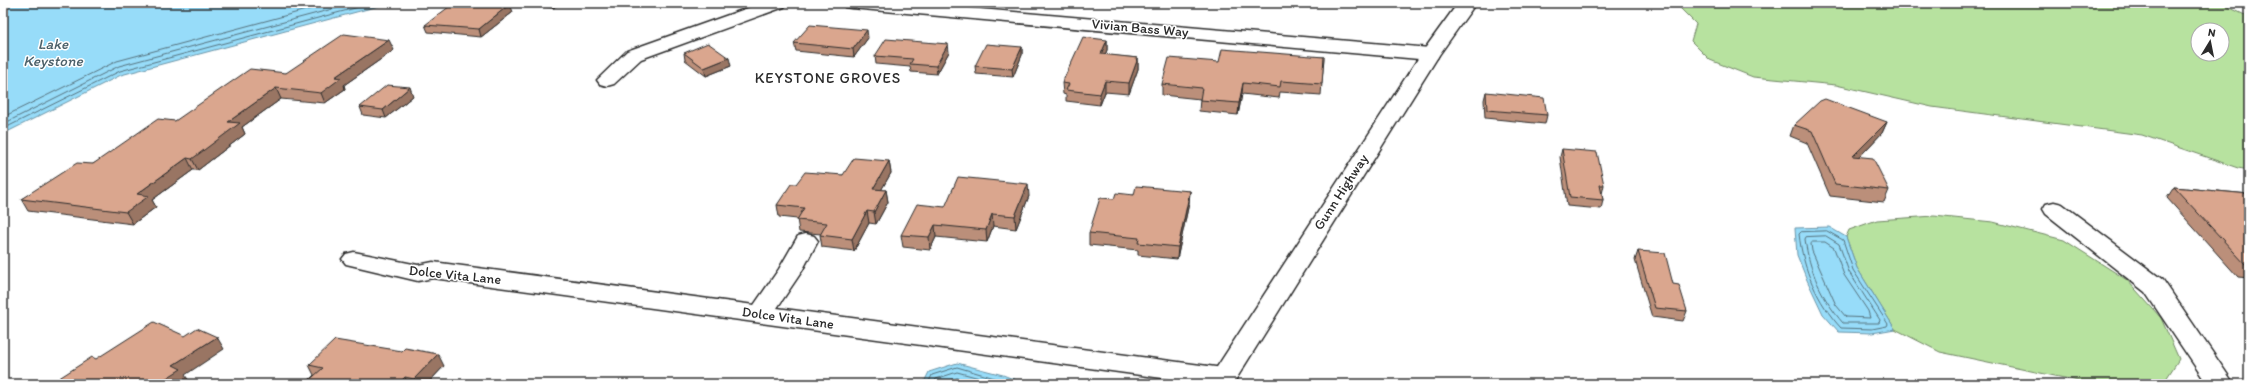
<svg xmlns="http://www.w3.org/2000/svg" width="2252" height="387" viewBox="0 0 2252 387" font-family="Itim,sans-serif">
<rect width="100%" height="100%" fill="#fff"/>
<filter id="ink" filterUnits="userSpaceOnUse"><feTurbulence type="fractalNoise" baseFrequency=".025" numOctaves="2"/><feDisplacementMap in="SourceGraphic" scale="8" xChannelSelector="R" yChannelSelector="G"/><feConvolveMatrix kernelMatrix="1 2 1 2 8 2 1 2 1" color-interpolation-filters="sRGB"/></filter>
<g filter="url(#ink)">
<!-- green -->
<path fill="#b7e29f" stroke="#718665" fill-rule="evenodd" d="M1675,3H2220L2249,17V170L2238,168L2142,135L1932,107L1836,85L1753,77L1710,60L1691,41L1696,24ZM2198,30H2222V54H2198Z
M1934,216L1993,222L2064,240L2127,280L2161,318L2179,359L2164,382L2153,384H2093L1940,352L1895,329L1857,268L1846,237L1849,230L1877,220Z"/>
<!-- water -->
<path fill="#97dcf9" stroke="#6c95a7" d="M3,3H390L121,75L3,134Z
M1829,227L1846,237L1857,268L1895,329L1872,333L1839,332L1823,314L1807,280L1797,255L1795,228Z
M957,363L1003,375L1026,384H923L929,372Z"/>
<g fill="none" stroke-linecap="round" stroke-linejoin="round">
<!-- shore -->
<path stroke="#56727d" stroke-width="1" d="M3,117L117,61L332,3
M3,124L119,66L355,3
M3,129L120,71L374,3
M1827,231L1843,240L1853,270L1888,324L1887,326L1872,329L1841,328C1817,302 1803,269 1799,234L1801,232Z
M1826,236L1839,244L1849,272L1880,320L1879,323H1843C1822,299 1809,270 1805,239L1806,237Z
M1813,242H1825L1834,248L1844,275L1868,311L1870,318L1846,317L1836,305L1812,251L1811,244Z
M928,384L932,375L957,367L1015,384
M933,384L936,379L957,372L1002,384
M940,384L957,378L979,384"/>
<defs>
<path id="minor" d="M762,3H787L784,7L641,59L614,84L607,86L600,84L597,80L627,51Z
M842,3H911L1430,48L1437,50L1439,54L1437,58L1430,60L851,8L845,7Z
M2054,202L2062,204L2163,280L2234,384H2207L2145,292L2046,214L2043,209L2046,204Z
M806,234L814,236L818,241L802,271L777,308L1223,368L1232,370L1236,377L1231,384H1206L433,278L418,281L346,264L342,259L346,254L354,252L418,265L433,262L754,305L779,269L798,236Z"/>
<path id="major" d="M1458,3H1476L1439,55L1233,384H1206L1421,54Z"/>
</defs>
<!-- minor casing -->
<use href="#minor" stroke="#2b2b2b" stroke-width="3"/>
<!-- major casing -->
<use href="#major" stroke="#2b2b2b" stroke-width="3"/>
<!-- minor -->
<use href="#minor" fill="#fff" fill-rule="evenodd"/>
<!-- major -->
<use href="#major" fill="#fff" fill-rule="evenodd"/>
</g>
<!-- wall -->
<path fill="#bb8f7a" stroke="#2b2b2b" d="M522,3H561L553,8Z
M513,12L481,37L428,32L425,25Z
M868,38L854,57L796,51L794,43Z
M1107,40V50L1105,55L1138,58V69L1129,94L1105,92L1100,105L1066,101V95L1063,94L1062,83Z
M1022,47V55L1013,77L976,74L975,66Z
M394,50L344,85L345,89L325,103L281,99L242,127L245,134L198,170H193L152,200L156,207L133,224L28,211L21,199L93,164L175,121L286,73Z
M949,52L937,74L911,72L910,67L876,64L875,56Z
M684,53L731,66L706,76L685,60Z
M1324,57L1321,95L1280,92L1279,98L1242,94L1238,115L1199,111L1200,99L1162,95V84L1219,62Z
M1486,92L1547,115L1545,124L1485,118L1484,100Z
M413,96L386,118L363,115L360,107Z
M1887,122L1882,133L1859,157L1889,190L1884,202L1830,196L1807,143L1790,136L1794,125Z
M1562,149L1604,185L1602,194L1603,200L1601,209L1567,206L1560,157Z
M889,161L891,173L881,190H886L888,202L876,224L869,223L854,251L822,247L820,235L821,234L799,232L797,219L779,217L777,205L796,184L843,175Z
M2174,187L2249,194V278L2238,277L2167,198Z
M1190,191L1189,203L1177,259L1138,255V250L1089,245V233L1114,199L1134,195Z
M1029,196L1016,229L993,226L987,242L936,237L930,250L903,247L901,235L945,207Z
M1638,251L1673,284L1687,311L1683,321L1652,317L1635,260Z
M309,365L444,366L427,384H305L314,375Z"/>
<!-- shaded-wall -->
<path fill="#997463" stroke="#2b2b2b" d="M552,3H561L553,8Z
M510,4L513,12L481,37L479,29Z
M867,30L868,38L854,57L853,49Z
M389,40L394,50L344,85L345,89L325,103L321,93L335,77Z
M1107,40V50L1101,65V54Z
M948,44L949,52L937,74L936,66Z
M1022,47V55L1013,77L1012,69Z
M729,58L731,66L706,76L704,68Z
M1138,58V69L1129,94V83Z
M1105,81V92L1100,105V94Z
M1243,83L1242,94L1238,115L1239,103Z
M410,87L413,96L386,118L383,110Z
M276,88L281,99L242,127L245,134L198,170L192,159L228,122Z
M1887,122L1882,133L1849,168L1853,156Z
M187,158L193,170L152,200L156,207L133,224L126,212L137,194Z
M889,161L891,173L875,201L873,189Z
M1028,184L1029,196L1016,229L1015,216Z
M886,190L888,202L876,224L874,212Z
M1190,191L1189,203L1177,259L1178,247Z
M867,211L869,223L854,251L852,239Z
M992,214L993,226L987,242L986,230Z
M935,225L936,237L930,250L929,237Z
M217,337L224,349L185,375L189,381L185,384H157L173,365Z
M438,354L444,366L427,384H416L414,379Z
M405,377L408,384H398Z"/>
<!-- building -->
<path fill="#daa68e" stroke="#2b2b2b" d="M454,3H497L510,4L479,29L425,25Z
M810,25L867,30L853,49L794,43Z
M344,34L389,40L335,77L341,78L321,93L276,88L228,122L240,123L192,159L187,158L137,194L149,196L126,212L21,199L77,163L93,164L158,119L175,121L250,69L286,73Z
M1083,37L1107,40L1101,54L1138,58L1129,83L1105,81L1100,94L1066,90L1069,84L1062,83Z
M886,39L948,44L936,66L910,64L913,59L875,56Z
M708,43L729,58L704,68L684,53Z
M986,44L1022,47L1012,69L975,66Z
M1222,49L1324,57L1322,84L1281,81L1280,87L1243,83L1239,103L1200,100L1202,88L1162,84L1169,58L1219,62Z
M387,85L410,87L383,110L360,107Z
M1486,92L1544,98L1547,115L1487,110Z
M1825,99L1887,122L1853,156L1873,158L1889,190L1835,184L1812,131L1794,125L1820,101Z
M1562,149L1597,152L1604,185H1600L1603,200L1570,197Z
M854,158L889,161L873,189L886,190L874,212L867,211L852,239L820,235L827,223L797,220L804,208L777,205L791,184H796L805,172L843,175Z
M958,177L1028,184L1015,216L992,214L986,230L935,225L929,237L901,235L917,204L945,207Z
M1136,186L1190,191L1178,247L1138,243L1139,238L1089,233L1100,198L1114,199L1116,193L1134,195Z
M2174,187L2249,194V266L2246,265Z
M1638,251L1665,253L1673,284L1679,285L1687,311L1655,308Z
M154,322L185,336L197,328L217,337L173,365L181,369L157,384H50L92,357L96,359Z
M335,340L402,351L405,348L438,354L414,379L405,377L398,384H305L323,368L309,365Z
M730,381L751,384H729Z
M2035,381L2061,384H2037Z"/>
</g>
<g text-anchor="middle" dominant-baseline="central" stroke-width="3" stroke-linejoin="round" paint-order="stroke">
<!-- street labels -->
<g font-size="14" fill="#2b2b2b" stroke="#fff">
<text transform="translate(1140 28) rotate(5)">Vivian Bass Way</text>
<text transform="translate(1341 192) rotate(-57)">Gunn Highway</text>
<text transform="translate(455 275) rotate(6)">Dolce Vita Lane</text>
<text transform="translate(788 318) rotate(8)">Dolce Vita Lane</text>
</g>
<!-- water labels -->
<g font-size="15" font-style="italic" fill="#4b6069" stroke="#fff">
<text x="53" y="44">Lake<tspan x="53" dy="17">Keystone</tspan></text>
</g>
<!-- neighbourhood labels -->
<g font-size="15" letter-spacing="1" fill="#2b2b2b" stroke="#fff">
<text x="828" y="78">KEYSTONE GROVES</text>
</g>
</g>
<!-- margin -->
<rect width="2252" height="387" fill="none" stroke="#fff" stroke-width="16"/>
<rect x="8" y="8" width="2236" height="371" fill="none" stroke="#2b2b2b" stroke-width="1.5" filter="url(#ink)"/>
<!-- north arrow -->
<g transform="translate(2210 42) rotate(10)"><circle r="19" fill="#ffffff" stroke="#aaaaaa"/>
<path d="M0-3L7 15L0 10L-7 15Z" fill="#2b2b2b"/>
<text y="-6" font-size="11" font-weight="bold" text-anchor="middle" fill="#2b2b2b">N</text>
</g>
</svg>
